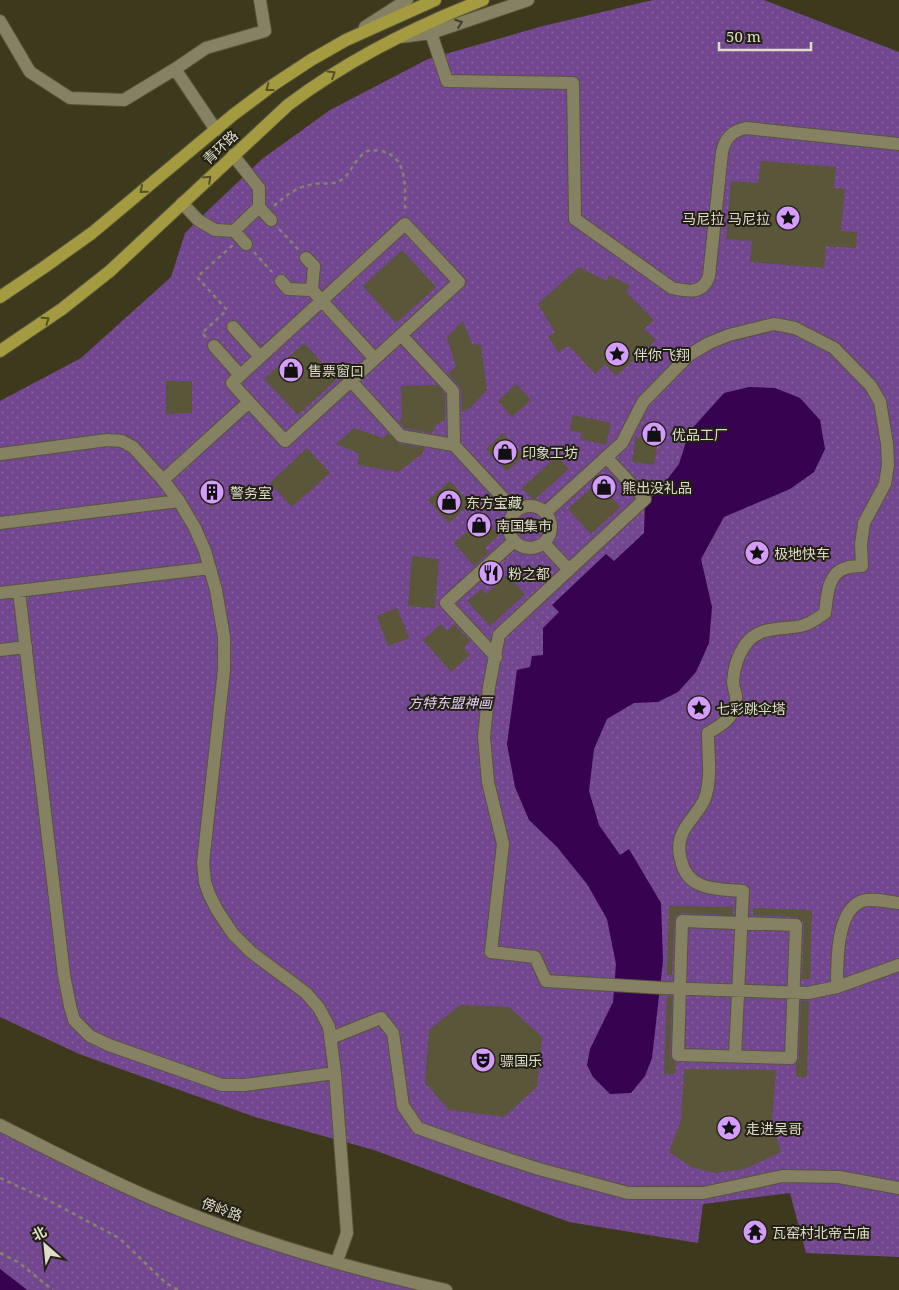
<svg xmlns="http://www.w3.org/2000/svg" width="899" height="1290" viewBox="0 0 899 1290" font-family="'Noto Serif','Noto Sans SC',serif">
<defs>
<pattern id="park-dots" width="8" height="8" patternUnits="userSpaceOnUse" patternTransform="scale(1.25)"><rect width="8" height="8" fill="#72478f"/><path d="M2 2h.1M6 6h.1" fill="none" stroke="#86619e" stroke-width="1.8" stroke-linecap="round"/></pattern>
</defs>
<rect width="100%" height="100%" fill="#3c391c"/>
<!-- park -->
<path fill="url(#park-dots)" d="M653,0H764L899,52V1257L806,1253L790,1193L703,1204L698,1243L569,1222L374,1150L255,1117L79,1054L0,1017V401L81,358L171,277L185,233L198,220L262,159L330,110L428,59L543,26Z
M0,1125L228,1228L446,1290H27L0,1269Z"/>
<!-- water -->
<path fill="#37024f" d="M749,387L775,388L800,398L820,420L825,449L814,472L790,489L724,517L701,559L712,607L709,643L696,672L678,692L658,702L634,703L607,719L594,749L589,791L599,825L620,855L629,849L661,903L663,961L652,1058L645,1076L631,1093L610,1094L593,1077L587,1065L590,1049L613,1002L616,964L607,919L587,884L557,847L529,820L515,787L507,744L517,670L530,667L532,656L543,655V628L559,612L552,605L606,554L614,561L644,533L645,503L659,490L679,464L689,432L724,393Z
M0,1269L27,1290H0Z"/>
<!-- building -->
<path fill="#595639" d="M761,161L836,167L834,188L845,189L841,231L857,232L856,248L826,246L824,268L750,262L752,241L726,239L731,181L758,183Z
M402,250L436,287L396,323L363,286Z
M579,267L606,281L609,275L630,286L626,292L654,320L644,329L656,340L616,376L605,364L595,374L569,346L558,352L548,336L555,332L538,304Z
M463,321L472,344L481,345L487,390L470,408L462,412L461,390L459,385L448,374L456,367L447,337Z
M304,343L337,379L298,415L264,379Z
M166,381H192V413L166,414Z
M516,384L531,400L512,417L498,401Z
M437,385L445,394V420L436,425L432,433L405,428L399,421L402,418L401,386Z
M573,415L611,423L606,445L580,439L582,433L570,430Z
M644,426L660,428L654,465L632,462L636,437L642,438Z
M354,428L383,438L388,433L399,444L425,448L422,454L398,472L358,465V453L336,444Z
M503,433L524,456L507,471L486,449Z
M307,448L330,473L292,507L270,483Z
M557,456L569,469L534,500L522,488Z
M213,478L226,497L211,507L199,488Z
M450,481L470,503L449,523L428,500Z
M598,482L620,507L591,534L568,509Z
M486,521L499,535L485,548L489,552L474,566L454,543L469,530L472,534Z
M412,556L439,559L435,608L408,606Z
M507,575L525,594L490,626L467,601L482,589L486,594Z
M397,608L409,638L388,646L377,616Z
M441,624L447,631L454,624L470,641L464,648L470,655L451,672L423,640Z
M669,906L733,907V915L682,913L675,916L674,921L672,975H667Z
M753,908L812,910L810,979H802L804,925L803,921L796,917L753,915Z
M667,996H672L670,1055L671,1059L676,1063L675,1074H664Z
M801,1001H809L807,1077H796V1064L799,1058Z
M460,1005L509,1007L542,1037L537,1087L504,1117L449,1110L425,1083L429,1030Z
M684,1069L776,1070L772,1122L781,1152L745,1169L715,1173L691,1167L669,1152L681,1120Z"/>
<g fill="none" stroke-linecap="round" stroke-linejoin="round">
<defs>
<path id="minor" d="M0,21L30,72L70,98L124,100L175,69
M365,27L407,0
M431,33L447,81L573,83L575,219L672,288C689,292 703,294 709,276L722,152C725,138 732,131 746,128L899,144
M400,37L431,33L528,0
M216,130L175,69L206,48L265,31L260,0
M182,203L198,220L215,230L234,231L259,207V188L233,155
M259,207L271,220
M234,231L246,244
M281,281L288,289L312,290L314,266L306,258
M312,290L375,359
M233,327L260,357
M214,346L240,375
M351,381L401,436L454,445L453,391L401,335
M454,445L515,511
M0,454L107,440L122,441L133,447L163,480L179,501L195,528L205,551L216,590L224,637V670L203,863L205,882L209,894L217,910L233,934L251,952L306,993L319,1008L329,1027L335,1073L347,1233L337,1261
M606,457L645,499L499,635L489,687L484,737L488,782L503,844L491,952L535,957L546,981L663,988L808,993L837,987L899,965
M163,480L249,402L285,441L459,282L405,224L232,383L249,402
M509 527a21 21 0 1 1 42 0a21 21 0 1 1-42 0Z
M546,512L622,443L643,402L689,355L709,343L729,335L774,324L795,328L834,348L871,386L880,402L887,444L888,465L885,484L864,523L861,544L862,566C857,566 851,566 846,568C827,573 827,598 825,613C818,618 810,624 801,626C781,630 759,625 745,645C738,655 734,668 733,681C733,686 735,691 736,696C737,715 724,724 708,733C708,755 712,777 705,798C701,809 690,819 684,830C679,839 678,850 681,860C687,891 718,889 743,891L735,1056
M0,523L179,501
M544,543L569,570
M19,591L64,975L70,1006L74,1020L90,1036L109,1045L222,1085H245L335,1073
M0,593L210,568
M0,650L26,647
M496,657L446,603L513,542
M682,921L796,925L791,1058L678,1055Z
M837,987C837,964 836,913 860,902C870,897 888,902 899,903
M331,1038L381,1018L393,1033L403,1106L418,1128L480,1150L539,1169L628,1193H703L783,1176L839,1177L899,1188
M0,1125C51,1151 101,1177 153,1199C247,1239 347,1268 446,1290"/>
<path id="major" d="M0,297L43,268L92,233L233,115L273,85L311,60L346,40L435,0
M0,351L62,309L110,271L288,105C348,60 413,27 483,0"/>
</defs>
<!-- minor casing -->
<use href="#minor" stroke="#57553c" stroke-width="14"/>
<!-- major casing -->
<use href="#major" stroke="#57553c" stroke-width="14"/>
<!-- path -->
<path stroke="#84826a" stroke-width="2.5" stroke-dasharray="4 4" stroke-linecap="butt" d="M274,206C286,195 298,186 314,184C323,182 332,186 341,180C351,174 353,162 363,154C368,149 374,150 381,151C409,157 405,189 405,213
M279,229L299,250
M254,252L272,272
M206,337L202,333L227,310L197,277L233,245
M0,1178L46,1199L119,1238L166,1283L178,1290
M0,1253L18,1262L53,1290"/>
<!-- minor -->
<use href="#minor" stroke="#858263" stroke-width="12"/>
<!-- major -->
<use href="#major" stroke="#a49a40" stroke-width="12"/>
</g>
<!-- one-way arrows -->
<defs><path id="oneway-chevron" d="M-2-3.5L2.5 0L-2 3.5" fill="none" stroke-width="1.6" stroke-linecap="round" stroke-linejoin="round" transform="scale(1.25)"/></defs>
<use stroke="#3f3d2b" href="#oneway-chevron" transform="translate(459 23) rotate(-20)"/>
<g stroke="#555125">
<use href="#oneway-chevron" transform="translate(332 74) rotate(-32)"/>
<use href="#oneway-chevron" transform="translate(269 88) rotate(143)"/>
<use href="#oneway-chevron" transform="translate(208 179) rotate(-43)"/>
<use href="#oneway-chevron" transform="translate(143 190) rotate(140)"/>
<use href="#oneway-chevron" transform="translate(46 320) rotate(-34)"/>
</g>
<!-- icons -->
<defs>
<symbol id="sight-disc" viewBox="-11 -11 22 22"><circle r="9.5" fill="#d49cfb" stroke="#212013"/><path d="M0-6L1.8-2.2L6-1.7L2.9 1.2L3.7 5.4L0 3.3L-3.7 5.4L-2.9 1.2L-6-1.7L-1.8-2.2Z" fill="#111"/></symbol>
<symbol id="shop-disc" viewBox="-11 -11 22 22"><circle r="9.5" fill="#d49cfb" stroke="#212013"/><path d="M-5-2.5h2.3a2.7 3.5 0 0 1 5.4 0H5L5.5 6h-11ZM-1.5-2.5h3a1.5 2.3 0 0 0-3 0Z" fill="#111"/></symbol>
<symbol id="building-disc" viewBox="-11 -11 22 22"><circle r="9.5" fill="#d49cfb" stroke="#212013"/><path d="M-4-6H4V6H1V3H-1V6H-4ZM-2.5-4.3h1.7v1.8h-1.7ZM.8-4.3h1.7v1.8H.8ZM-2.5-1h1.7V.8h-1.7ZM.8-1h1.7V.8H.8Z" fill="#111"/></symbol>
<symbol id="restaurant-disc" viewBox="-11 -11 22 22"><circle r="9.5" fill="#d49cfb" stroke="#212013"/><path d="M-5-6h1v4h1v-4h1v4h1v-4h1v5L-1.5 .5V6h-2V.5L-5-1ZM5-6V6H3V1.5H1.5Q1.5-4 5-6Z" fill="#111"/></symbol>
<symbol id="theatre-disc" viewBox="-11 -11 22 22"><circle r="9.5" fill="#d49cfb" stroke="#212013"/><path d="M-5-5.5Q0-4 5-5.5V0Q5 5 0 6Q-5 5-5 0ZM-3.3-2.5H-1v1.5H-3.3ZM1-2.5H3.3v1.5H1ZM-2.8 1Q0 5.5 2.8 1Z" fill="#111"/></symbol>
<symbol id="temple-disc" viewBox="-11 -11 22 22"><circle r="9.5" fill="#d49cfb" stroke="#212013"/><path d="M0-6L5-2H3V0L6.5 2.5H4V6H1.5V3h-3V6H-4V2.5H-6.5L-3 0V-2H-5Z" fill="#111"/></symbol>
</defs>
<g fill-rule="evenodd">
<use href="#sight-disc" x="774" y="204" width="28" height="28"/>
<use href="#sight-disc" x="603" y="340" width="28" height="28"/>
<use href="#shop-disc" x="277" y="356" width="28" height="28"/>
<use href="#shop-disc" x="640" y="420" width="28" height="28"/>
<use href="#shop-disc" x="491" y="438" width="28" height="28"/>
<use href="#shop-disc" x="590" y="473" width="28" height="28"/>
<use href="#building-disc" x="198" y="478" width="28" height="28"/>
<use href="#shop-disc" x="435" y="488" width="28" height="28"/>
<use href="#shop-disc" x="465" y="511" width="28" height="28"/>
<use href="#sight-disc" x="743" y="539" width="28" height="28"/>
<use href="#restaurant-disc" x="477" y="559" width="28" height="28"/>
<use href="#sight-disc" x="685" y="694" width="28" height="28"/>
<use href="#theatre-disc" x="469" y="1046" width="28" height="28"/>
<use href="#sight-disc" x="715" y="1114" width="28" height="28"/>
<use href="#temple-disc" x="741" y="1218" width="28" height="28"/>
</g>
<g text-anchor="middle" dominant-baseline="central" stroke-width="4" stroke-linejoin="round" paint-order="stroke">
<!-- street labels -->
<g font-size="14" fill="#deddcc" stroke="#212013">
<text transform="translate(220 147) rotate(-43)">青环路</text>
<text transform="translate(222 1209) rotate(20)">傍岭路</text>
</g>
<!-- poi labels -->
<g font-size="14" fill="#deddcc" stroke="#212013" text-anchor="start">
<text x="770" y="218" text-anchor="end">马尼拉 马尼拉</text>
<text x="634" y="354">伴你飞翔</text>
<text x="308" y="370">售票窗口</text>
<text x="672" y="434">优品工厂</text>
<text x="522" y="452">印象工坊</text>
<text x="622" y="487">熊出没礼品</text>
<text x="230" y="492">警务室</text>
<text x="466" y="502">东方宝藏</text>
<text x="496" y="525">南国集市</text>
<text x="774" y="553">极地快车</text>
<text x="508" y="573">粉之都</text>
<text x="716" y="708">七彩跳伞塔</text>
<text x="500" y="1060">骠国乐</text>
<text x="746" y="1128">走进吴哥</text>
<text x="772" y="1232">瓦窑村北帝古庙</text>
</g>
<!-- park labels -->
<g font-size="14" font-style="italic" fill="#e6cef8" stroke="#212013">
<text x="450" y="702">方特东盟神画</text>
</g>
</g>
<!-- north arrow -->
<g transform="translate(45 1245) rotate(333)" stroke="#212013" stroke-width="4" paint-order="stroke">
<path d="M0-4L9 19L0 12L-9 19Z" fill="#deddcc"/>
<text y="-8" font-size="14" font-weight="bold" text-anchor="middle" fill="#deddcc">北</text>
</g>
<!-- scale -->
<path d="M719 42v8h92v-8" fill="none" stroke="#deddcc" stroke-width="2.5"/>
<text x="726" y="42" font-size="15" fill="#deddcc" stroke="#212013" stroke-width="4" paint-order="stroke">50 m</text>
</svg>
